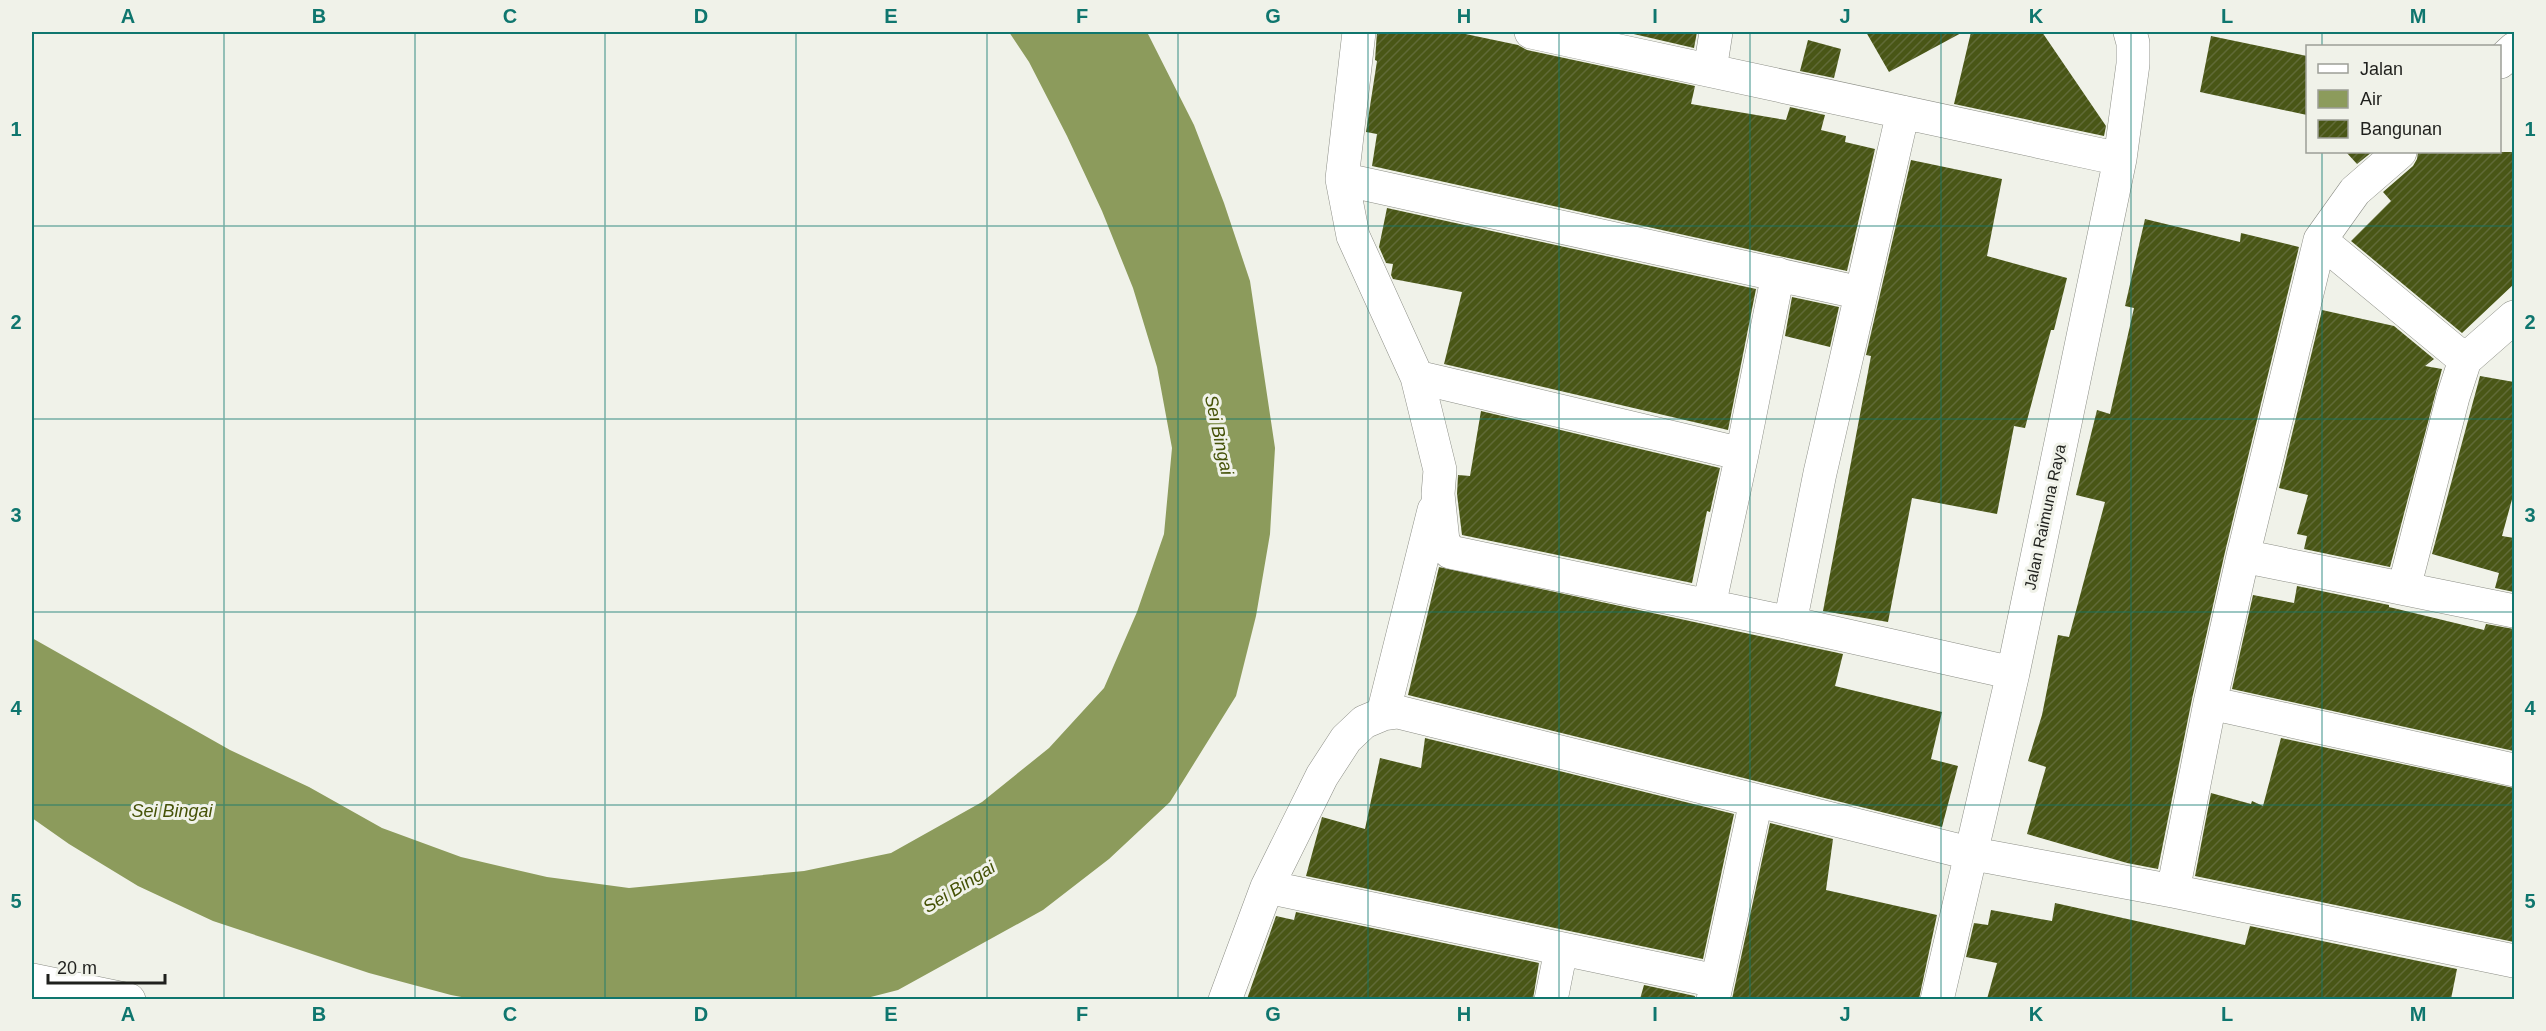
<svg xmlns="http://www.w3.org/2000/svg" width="2546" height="1031" viewBox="0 0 2546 1031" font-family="Helvetica,sans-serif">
<defs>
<pattern id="building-hatch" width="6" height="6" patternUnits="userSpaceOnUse" patternTransform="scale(1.5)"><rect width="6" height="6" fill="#495616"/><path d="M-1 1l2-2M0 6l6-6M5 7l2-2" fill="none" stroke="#606a37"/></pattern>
</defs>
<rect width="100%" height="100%" fill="#f0f2e9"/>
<!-- water -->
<path fill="#8c9b5c" d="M1009,32H1147L1194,125L1224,203L1250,281L1275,448L1270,534L1256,616L1236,696L1170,802L1109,859L1043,910L898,990L863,999L477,1000L451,995L369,973L213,921L138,886L69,844L32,818V638L230,750L309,787L382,828L461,857L547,877L629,888L804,871L891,853L982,802L1049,748L1104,688L1137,612L1164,534L1172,448L1157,367L1133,288L1102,211L1067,136L1029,62Z"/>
<!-- building -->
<path fill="url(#building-hatch)" d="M1377,32H1456L1518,45L1527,50L1695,86L1691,104L1786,120L1790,107L1825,115L1821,130L1846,136L1845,142L1875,149L1847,271L1372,166L1377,134L1366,132L1377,61L1375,60Z
M1625,32H1697L1694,48Z
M1866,32H1963L1889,72Z
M1971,32H2042L2106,126L2104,136L1954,104Z
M2211,36L2307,56V115L2200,92Z
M1808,40L1841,49L1834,78L1800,71Z
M2346,152H2372L2357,164Z
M2418,152H2514V284L2462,333L2351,241L2391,201L2383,192L2413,166L2417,159Z
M1911,160L2002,179L1987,256L2067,278L2054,330H2051L2025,428L2014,426L1997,514L1912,498L1888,622L1823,611L1871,356L1866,355Z
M1387,208L1756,289L1728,430L1444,364L1462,292L1393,279L1391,275L1393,264L1386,263L1379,247Z
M2145,219L2240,242L2241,233L2299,247L2225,552L2192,699L2158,869L2127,863L2027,834L2046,767L2028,761L2042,715L2058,635L2069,637L2105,502L2076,495L2097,410L2110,414L2134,308L2125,306Z
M1792,297L1839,307L1830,347L1785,336Z
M2322,310L2394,326L2434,359L2425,366L2442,369L2390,567L2304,549L2307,536L2297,534L2308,495L2279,488Z
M2480,376L2514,382V492L2502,536L2514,538V592L2495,588L2499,573L2432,554Z
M1481,411L1720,468L1710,512L1707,511L1692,583L1462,535L1457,494L1458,475L1470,476Z
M1439,567L1843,654L1835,686L1942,712L1931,759L1958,766L1942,827L1408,695Z
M2297,586L2389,605V607L2484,630L2486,624L2514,629V751L2232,689L2253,595L2294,603Z
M1425,738L1734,814L1703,959L1306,876L1322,817L1365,829L1380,758L1421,768Z
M2281,738L2514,788V942L2195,876L2211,793L2251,804L2252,801L2263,806Z
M1770,823L1833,839L1826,890L1937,915L1919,999H1732Z
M2055,903L2245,945L2250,926L2457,969L2451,999H1987L1997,963L1966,957L1974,923L1988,925L1991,910L2052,921Z
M1296,912L1539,963L1533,999H1247L1276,916L1294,920Z
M1644,985L1695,996V999H1640Z"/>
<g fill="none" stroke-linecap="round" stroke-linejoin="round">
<defs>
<path id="street" d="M1359,32L1342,179L1353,236L1417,377L1742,454L1709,606
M1531,32L2120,159
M2500,62L2514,49
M1710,70L1716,32
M1342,179L1861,293
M2320,240L2465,360L2514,317
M1417,377L1440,470L1438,494L1443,541L1450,552L1790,623L2013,673
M1742,454L1778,274
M2243,556L2514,611
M2404,588L2453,397L2465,360
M1790,623L1820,473L1903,112
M2210,703L2514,770
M1383,714L1434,510
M1267,887L1716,981
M2173,891L2210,703L2243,556L2320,240L2355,191L2400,152
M32,980L129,1000
M1225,1000L1267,887L1322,776L1346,739L1364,722L1383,714L1398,712L1969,853L2173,891L2514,961
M1551,1000L1561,950
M1713,1000L1756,801
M1937,1000L2013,673L2120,159L2133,64V43L2130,32"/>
</defs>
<!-- street casing -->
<use href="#street" stroke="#8c8e86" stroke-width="34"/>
<!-- street -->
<use href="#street" stroke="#fff" stroke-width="33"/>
</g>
<!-- grid -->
<path fill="none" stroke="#0f766e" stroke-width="1.5" stroke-opacity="0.55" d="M224,32V1000M415,32V1000M605,32V1000M796,32V1000M987,32V1000M1178,32V1000M1368,32V1000M1559,32V1000M1750,32V1000M1941,32V1000M2131,32V1000M2322,32V46M2322,152V1000M32,226H2514M32,419H2514M32,612H2514M32,805H2514"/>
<g text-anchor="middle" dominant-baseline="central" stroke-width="6" stroke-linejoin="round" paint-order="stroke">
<!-- street labels -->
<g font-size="16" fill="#1f201d" stroke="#f0f2e9">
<text transform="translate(2045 517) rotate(-78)">Jalan Raimuna Raya</text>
</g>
<!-- water labels -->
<g font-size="18" font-style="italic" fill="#455207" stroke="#f0f2e9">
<text transform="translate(1219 435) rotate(78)">Sei Bingai</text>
<text x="172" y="811">Sei Bingai</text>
<text transform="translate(959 887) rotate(-32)">Sei Bingai</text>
</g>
</g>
<!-- border -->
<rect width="2546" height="1031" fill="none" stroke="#f0f2e9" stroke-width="66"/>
<!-- legend -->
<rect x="2306" y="45" width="195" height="108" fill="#f0f2e9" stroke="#9c9e97" stroke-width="1.5"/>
<rect x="2318" y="64" width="30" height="9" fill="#ffffff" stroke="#9c9e97" stroke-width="1.5"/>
<text x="2360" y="75" font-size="18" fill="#1f201d">Jalan</text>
<rect x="2318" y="90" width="30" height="18" fill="#8c9b5c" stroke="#9c9e97" stroke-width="1.5"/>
<text x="2360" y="105" font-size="18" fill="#1f201d">Air</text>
<rect x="2318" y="120" width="30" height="18" fill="url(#building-hatch)" stroke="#9c9e97" stroke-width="1.5"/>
<text x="2360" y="135" font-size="18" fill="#1f201d">Bangunan</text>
<!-- scale -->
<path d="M48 974v9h117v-9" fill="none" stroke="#1f201d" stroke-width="3"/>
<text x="57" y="974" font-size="18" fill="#1f201d" stroke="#f0f2e9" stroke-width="4.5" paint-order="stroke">20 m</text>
<rect x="33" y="33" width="2480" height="965" fill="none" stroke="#0f766e" stroke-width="2"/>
<g font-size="20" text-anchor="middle" font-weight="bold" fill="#0f766e">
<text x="128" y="23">A</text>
<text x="319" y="23">B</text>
<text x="510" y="23">C</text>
<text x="701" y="23">D</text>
<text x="891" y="23">E</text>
<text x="1082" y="23">F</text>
<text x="1273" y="23">G</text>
<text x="1464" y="23">H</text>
<text x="1655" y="23">I</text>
<text x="1845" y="23">J</text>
<text x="2036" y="23">K</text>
<text x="2227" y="23">L</text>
<text x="2418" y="23">M</text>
<text x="16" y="136">1</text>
<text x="2530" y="136">1</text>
<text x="16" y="329">2</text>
<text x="2530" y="329">2</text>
<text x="16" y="522">3</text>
<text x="2530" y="522">3</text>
<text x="16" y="715">4</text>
<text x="2530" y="715">4</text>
<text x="16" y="908">5</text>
<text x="2530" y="908">5</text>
<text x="128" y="1021">A</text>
<text x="319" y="1021">B</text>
<text x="510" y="1021">C</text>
<text x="701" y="1021">D</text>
<text x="891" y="1021">E</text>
<text x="1082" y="1021">F</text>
<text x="1273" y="1021">G</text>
<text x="1464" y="1021">H</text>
<text x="1655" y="1021">I</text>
<text x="1845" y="1021">J</text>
<text x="2036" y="1021">K</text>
<text x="2227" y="1021">L</text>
<text x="2418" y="1021">M</text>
</g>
</svg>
